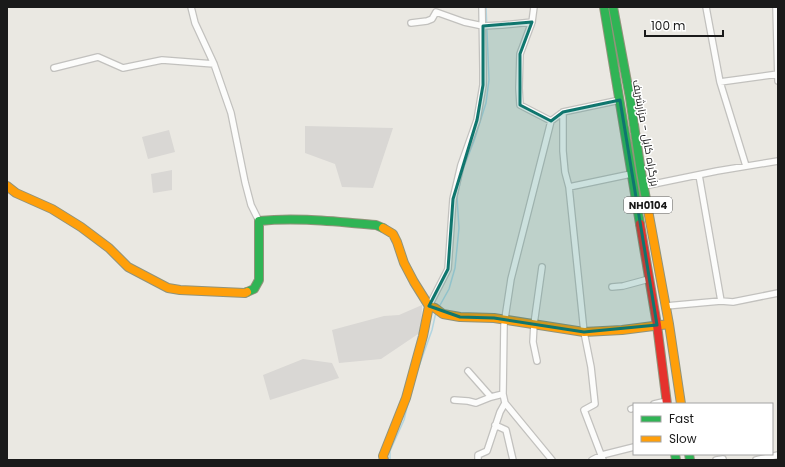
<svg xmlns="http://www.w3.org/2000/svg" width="785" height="467" viewBox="0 0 785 467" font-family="Poppins,Cairo,sans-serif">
<rect width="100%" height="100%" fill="#eae8e2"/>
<!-- residential -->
<path fill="#d9d7d4" d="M305,126L393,128L373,188L342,187L335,164L305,153Z
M169,130L175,152L148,159L142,137Z
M172,170V190L153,193L151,174Z
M422,305L421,332L381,359L339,363L332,330L384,316L399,315Z
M303,359L332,363L339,378L270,400L263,375Z"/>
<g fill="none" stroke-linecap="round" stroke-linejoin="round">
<!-- stream -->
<path stroke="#b2d5e1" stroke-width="1.5" d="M439,307L449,289L455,268L459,228L457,197L463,169L474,141L486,103L489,80L486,7
M418,369L432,330L436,312
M390,460V451L404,420L408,403"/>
<defs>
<path id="street" d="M191,7L195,23L214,64L231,113L245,182L251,205L259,221
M706,7L720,82L746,166
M776,7L778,81
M532,22L520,54L519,88L520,105L551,121
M411,23L427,21L432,19L436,12L464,22L483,26L502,25L532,22L534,7
M54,68L98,57L123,68L162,60L214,64
M720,82L778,74
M563,112V151L565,172L569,187L584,332L591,367L595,404L584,410L603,460
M699,175L721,301
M644,186L717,171L778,161
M569,187L631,174
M612,287L623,286L649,279
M429,306L448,269L453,199L461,165L477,120L483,85V69L482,7
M666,306L721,301L733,302L778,293
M537,361L533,342L534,324L542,267
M468,371L491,397
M454,400L468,401L476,403L491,397L503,394
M654,404L667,401
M631,409L634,408
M495,425L506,430L513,460
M478,460V455L487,451L500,412L505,403
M552,460L505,403L503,394L504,325L511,279L551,121L563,112L620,100
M592,460L602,455L634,447
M716,460L723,459
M756,460L778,455"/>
<path id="fast" d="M604,7L640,224
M613,7L630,98L641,172L648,210
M247,292L254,289L259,280V221C298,217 337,222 376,225L383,228
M675,454L676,460
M689,454L690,460"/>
<path id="slow" d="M7,186L16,193L52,209L81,227L109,248L128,267L168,288L180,290L245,293L247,292
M648,210L669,324L681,404
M383,228L393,234L397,242L404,263L414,282L429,306L423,336L406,398L383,456L384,460
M429,306L435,308L443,314L460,317L494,318L584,332L622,330L669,324"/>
<path id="jam" d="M640,224L657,325L667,404"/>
</defs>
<!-- street casing -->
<use href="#street" stroke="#c2c1be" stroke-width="8"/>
<!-- fast casing -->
<use href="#fast" stroke="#91937a" stroke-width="10"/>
<!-- slow casing -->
<use href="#slow" stroke="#91937a" stroke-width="10"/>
<!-- jam casing -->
<use href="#jam" stroke="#91937a" stroke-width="10"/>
<!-- street -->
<use href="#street" stroke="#fcfcfb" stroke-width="5.5"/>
<!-- fast -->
<use href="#fast" stroke="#30b455" stroke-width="8"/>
<!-- slow -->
<use href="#slow" stroke="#ff9f0a" stroke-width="8"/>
<!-- jam -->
<use href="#jam" stroke="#e5322d" stroke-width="8"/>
</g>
<!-- marked area -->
<path fill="#0f766e" fill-opacity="0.2" stroke="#0f766e" stroke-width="3" stroke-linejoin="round" d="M532,22L520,54V105L551,121L563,112L620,100L657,325L584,332L494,318L460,317L429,306L448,269L453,199L477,120L483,85V26Z"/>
<g text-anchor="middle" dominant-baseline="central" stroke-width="3" stroke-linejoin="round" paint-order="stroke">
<!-- shield labels -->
<rect fill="#fff" stroke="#5f5f5f" stroke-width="1" x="624" y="197" width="48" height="16" rx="3"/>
<g font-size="10" font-weight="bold" fill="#1a1a1a">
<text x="648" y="205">NH0104</text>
</g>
<!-- street labels -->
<g font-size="11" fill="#1a1a1a" stroke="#fff">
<text transform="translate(646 133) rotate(80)">بزرگراه کابل - مزارشریف</text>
</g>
</g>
<!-- border -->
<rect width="785" height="467" fill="none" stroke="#1a1a1a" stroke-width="16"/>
<!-- legend -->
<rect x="633" y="403" width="140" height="52" fill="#ffffff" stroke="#a3a3a3"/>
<rect x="641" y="416" width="20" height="6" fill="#30b455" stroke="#a3a3a3"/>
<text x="669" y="423" font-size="12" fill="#1a1a1a">Fast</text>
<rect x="641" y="436" width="20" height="6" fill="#ff9f0a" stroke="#a3a3a3"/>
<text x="669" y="443" font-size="12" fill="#1a1a1a">Slow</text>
<!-- scale -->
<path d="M645 30v6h78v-6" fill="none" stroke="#1a1a1a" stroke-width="2"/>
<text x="651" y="30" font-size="12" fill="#1a1a1a" stroke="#ffffff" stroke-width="3" paint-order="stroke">100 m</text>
</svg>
